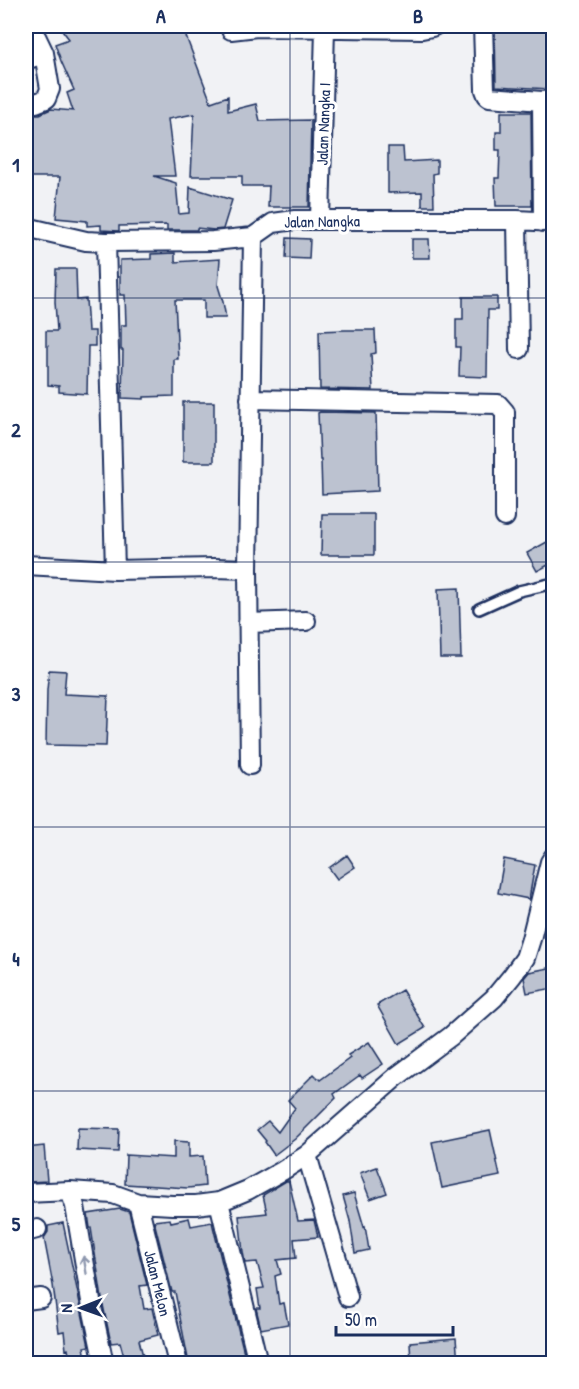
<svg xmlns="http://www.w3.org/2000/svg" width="579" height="1389" viewBox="0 0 579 1389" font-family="'Patrick Hand',sans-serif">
<rect width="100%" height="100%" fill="#f1f2f5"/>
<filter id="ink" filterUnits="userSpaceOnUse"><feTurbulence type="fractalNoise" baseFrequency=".0167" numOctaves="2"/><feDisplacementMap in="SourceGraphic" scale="12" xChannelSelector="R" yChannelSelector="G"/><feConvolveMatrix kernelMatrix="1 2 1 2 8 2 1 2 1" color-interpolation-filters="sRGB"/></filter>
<g filter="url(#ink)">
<!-- building -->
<path fill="#bcc2d0" stroke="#1b2f5e" stroke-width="1.5" d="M59,26H126L128,32L144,26H182L211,102L228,96V111L256,104L260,121L311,120L309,207H268L269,186H242V176H191L194,114L168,119L175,176H154L176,183L179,214L189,213L190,187L232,200L223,229L214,230L197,228V230H167V225L119,226V231L101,230V225L87,226V221L56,218L60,177H27V139L29,114H40L51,109L73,111L67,93L74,90L61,61L55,44L69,39Z
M495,26H554V66H551L550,89L496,86Z
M501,112H531L532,206H496L495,178H499L500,150H496V132H501Z
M388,147H403L404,162L437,160V173L433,174L434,206H422V192L388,193Z
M287,238L310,239L309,259L286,258Z
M412,239H429L430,258H412Z
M175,253V262L220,259L218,286L223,302L226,318H204V300H175L178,359H174V396L144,397V399L122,398L123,350H121V325H126L125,295H120V260L151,259V254Z
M56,269H76L77,300L86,299L88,331H95V346H88L87,394L59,392V386L48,385V346H46V331H57L55,302Z
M463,297H497V310H488L487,377L459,376L460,347H456V319H463Z
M345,330H375L376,353L371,354L373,390L320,389L319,331Z
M183,402H214V462H183Z
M320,412L376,413L378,491L322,494L321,460H320L318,413Z
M322,514H374V555H321Z
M554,538V562L537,571L527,553Z
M459,588L461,658H440L438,589Z
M49,670L66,671L64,694L108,696L106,746L46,745L47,690Z
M347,855L355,867L337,879L329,868Z
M504,859L535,865L529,899L498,893Z
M554,967V988L527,993L524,978L529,972Z
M402,990L425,1028L399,1044L377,1005Z
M369,1042L383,1064L362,1078L360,1075L334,1094L336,1098L295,1139L274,1155L265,1142L266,1141L257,1130L268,1121L278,1132L295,1108L288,1100L314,1074L320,1080L350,1058L348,1055Z
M78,1128L119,1129L118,1152L77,1150Z
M490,1130L500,1176L442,1188L432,1142Z
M174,1141L189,1142V1157L203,1156L205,1186L188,1188L125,1184L126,1155L174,1158Z
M44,1146L47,1181L29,1182L26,1148Z
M377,1167L387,1193L370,1199L360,1173Z
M286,1181H289L298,1221L314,1220L318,1237L294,1239L296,1258L277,1260L281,1274L275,1276L279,1304L284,1303L288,1324L261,1329L256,1308H260L257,1289L264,1288L257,1262L245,1263L243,1252L239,1216L267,1213L263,1195Z
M354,1193L364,1227L365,1226L369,1250L355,1253L350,1221L343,1196Z
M120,1209L129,1212L147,1285L140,1286L144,1309L152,1308L158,1335L139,1340L145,1364H126L120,1342L111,1343L103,1305L91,1228H90L88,1214Z
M189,1218L191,1226L212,1222L245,1357L248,1364H189L175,1292H172L154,1221L170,1219L171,1222Z
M63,1223L89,1346L84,1347L87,1364H71L68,1349L66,1350L64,1331L59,1332L53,1285L44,1238L48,1232V1226Z
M456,1338L458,1364H411L410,1342Z"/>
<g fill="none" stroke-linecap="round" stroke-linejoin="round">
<defs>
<path id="service" d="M479,609L519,591L554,583"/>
<path id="minor" d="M483,26L485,90L487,95L489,97L542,101L554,100
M231,30L257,27L422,29L432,27L434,26
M26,60L44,53
M542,101L543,222
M26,102L36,103L46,99L50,89L44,53L31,26
M320,220L325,28
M517,220L519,349
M26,227L86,241L106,242L213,241L253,237L273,223L295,220H517L554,222
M106,242L115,570
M250,399L498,404L505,412V517
M26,565L115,570L214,568L248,569L253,237
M248,569L250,765
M248,623L306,621
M307,1155L348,1297
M70,1191L75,1206L92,1307L104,1364
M26,1193L70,1191L113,1194L138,1203L172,1205H196L219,1202L248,1190L282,1171L307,1155L396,1077L451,1036L494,998L512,976L525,958L531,939L550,862L554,856
M219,1202L256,1354
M138,1203L178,1364
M26,1232L37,1229
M26,1300L41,1298"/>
</defs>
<!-- service casing -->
<use href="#service" stroke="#1b2f5e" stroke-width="14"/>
<!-- minor casing -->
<use href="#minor" stroke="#1b2f5e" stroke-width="22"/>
<!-- service -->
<use href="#service" stroke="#fff" stroke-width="9"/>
<!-- minor -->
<use href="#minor" stroke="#fff" stroke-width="18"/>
</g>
<!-- one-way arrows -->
<defs><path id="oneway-shaft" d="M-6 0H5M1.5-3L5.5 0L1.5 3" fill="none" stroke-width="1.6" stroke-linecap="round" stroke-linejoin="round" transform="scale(1.5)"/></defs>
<use stroke="#8d97ae" href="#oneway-shaft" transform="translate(85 1265) rotate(-100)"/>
</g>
<!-- grid -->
<path fill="none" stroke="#1b2f5e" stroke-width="1.5" stroke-opacity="0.55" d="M290,26V1364M26,298H554M26,562H554M26,827H554M26,1091H554"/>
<g text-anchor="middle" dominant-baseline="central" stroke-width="6" stroke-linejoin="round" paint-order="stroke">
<!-- street labels -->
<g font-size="16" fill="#1b2f5e" stroke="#fff">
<text transform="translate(323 124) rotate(-88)">Jalan Nangka I</text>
<text transform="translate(322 221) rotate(-1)">Jalan Nangka</text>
<text transform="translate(158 1283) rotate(76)">Jalan Melon</text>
</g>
</g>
<!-- margin -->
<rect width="579" height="1389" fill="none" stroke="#fff" stroke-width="66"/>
<!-- north arrow -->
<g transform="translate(81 1308) rotate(269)" stroke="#ffffff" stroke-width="4.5" paint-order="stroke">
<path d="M0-4.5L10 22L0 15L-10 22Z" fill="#1b2f5e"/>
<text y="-9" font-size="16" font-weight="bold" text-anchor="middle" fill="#1b2f5e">N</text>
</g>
<!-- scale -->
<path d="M336 1326v9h117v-9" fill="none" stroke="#1b2f5e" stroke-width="3"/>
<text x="345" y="1326" font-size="18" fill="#1b2f5e" stroke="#ffffff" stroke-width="4.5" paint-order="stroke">50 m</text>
<rect x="33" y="33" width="513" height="1323" fill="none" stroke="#1b2f5e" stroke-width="2"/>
<g font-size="20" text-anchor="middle" font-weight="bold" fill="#1b2f5e">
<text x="161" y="23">A</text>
<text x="418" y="23">B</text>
<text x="16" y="172">1</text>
<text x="16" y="437">2</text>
<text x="16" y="701">3</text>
<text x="16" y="966">4</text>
<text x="16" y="1231">5</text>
</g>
</svg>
